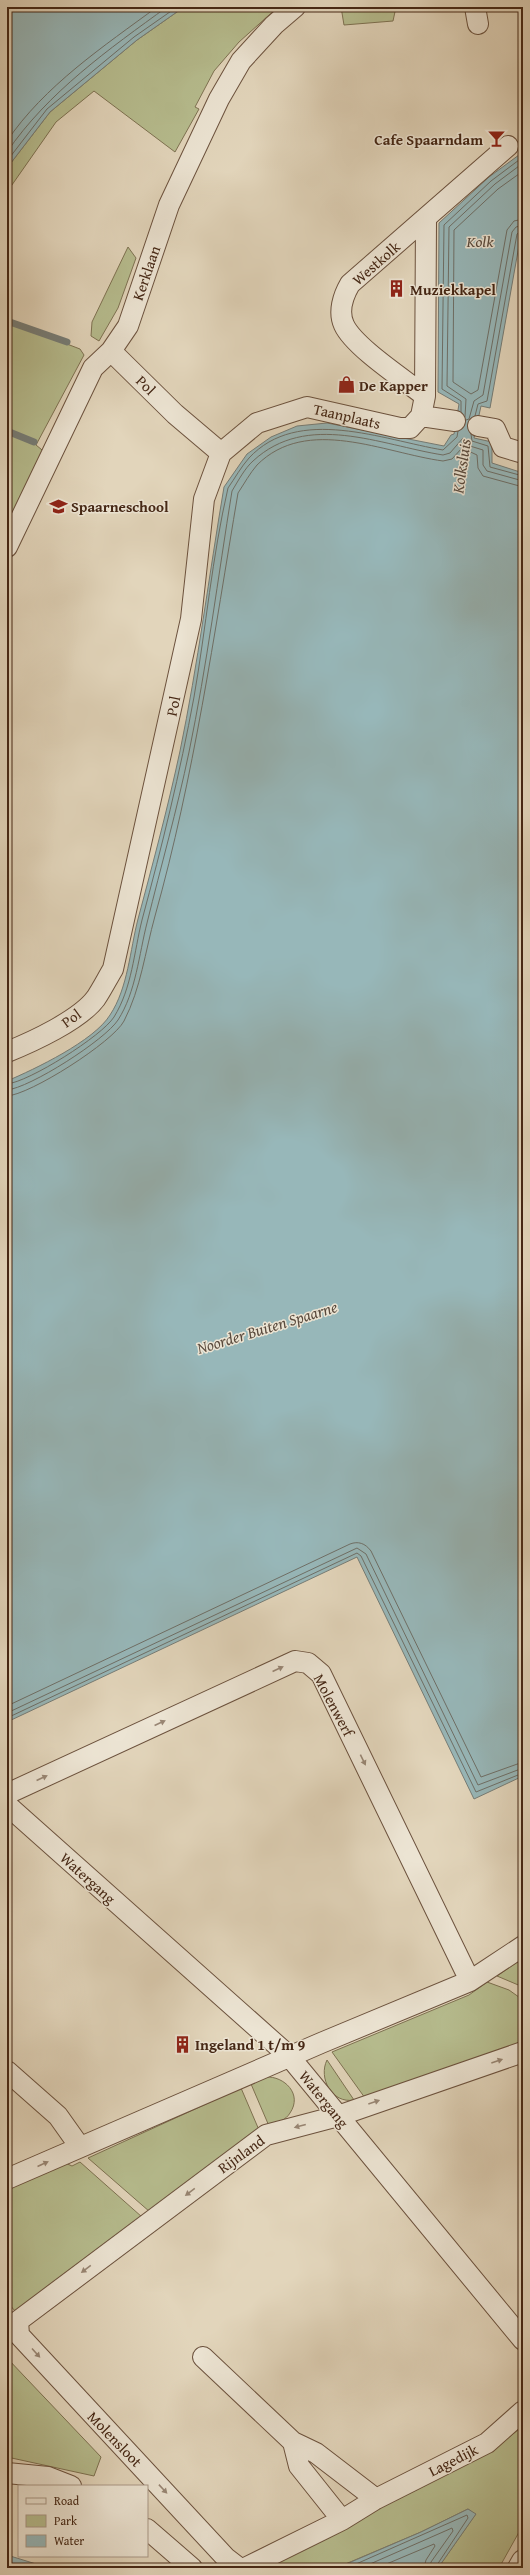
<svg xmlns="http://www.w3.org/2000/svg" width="530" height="2575" viewBox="0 0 530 2575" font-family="'Gentium Book Plus',serif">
<rect width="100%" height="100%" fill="#e2d5bb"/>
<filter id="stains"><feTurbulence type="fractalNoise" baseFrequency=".005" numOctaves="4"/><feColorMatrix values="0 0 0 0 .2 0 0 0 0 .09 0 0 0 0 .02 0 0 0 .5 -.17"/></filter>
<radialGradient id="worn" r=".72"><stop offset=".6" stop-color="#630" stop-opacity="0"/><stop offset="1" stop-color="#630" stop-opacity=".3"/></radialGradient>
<!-- green -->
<path fill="#b6bc8e" stroke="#7e7252" d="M184,7H278L239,42L214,71L195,107L199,109L175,152L94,91L56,122L7,192V168L50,112L137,40Z
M341,7H396L393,21L344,25Z
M128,247L136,258L118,308L99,341L91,336L92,322Z
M7,321L80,349L84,355L36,445L47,454L7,521Z
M523,1958V1987L497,1976Z
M487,1982L509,1990L523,2000V2045L365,2098L332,2052L469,1995Z
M327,2060L354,2100C332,2104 318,2078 327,2060Z
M266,2077C284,2076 303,2094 290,2113C286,2120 277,2123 269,2126L251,2084Z
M241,2088L259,2130L150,2212L88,2158Z
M61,2161L72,2166L80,2162L142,2217L16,2312L7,2302V2186Z
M7,2358L101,2457L94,2476L7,2457Z
M523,2426V2525L499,2568H438L475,2515L468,2509L421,2532L336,2568H267L360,2517L490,2452Z"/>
<!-- water -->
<path fill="#97b7b9" stroke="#767d77" d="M7,7H184L137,40L50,112L7,168Z
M523,152V223L490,408L481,406L474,438L492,442V463L523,473V1776L474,1799L357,1557L7,1722V1081C35,1069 94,1041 110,1015C128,988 130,950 138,919C153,863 168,807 180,751C198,664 209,575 224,487L247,454L271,437L297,426L327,423L444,446L451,435L454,434L459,404L438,392L439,223L489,177Z
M468,2509L476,2514L438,2568H337L421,2532Z
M7,2555L49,2568H7Z"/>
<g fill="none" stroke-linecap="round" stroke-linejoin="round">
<!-- shore -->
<path stroke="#6e6f67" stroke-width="1" d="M7,141C44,86 104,46 157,7
M7,152C48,92 109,49 167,7
M7,161L47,109L134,37L177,7
M523,171L498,189L454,230L453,382L471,394L478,390L507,230L514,221L523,219
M461,412V401L442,389L444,225L491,181L523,157
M475,416L478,404L487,401L517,234L523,230
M465,417L466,399L447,386L449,227L495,184L523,163
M466,420L469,419L474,401L483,395L512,232L516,227L523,225
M471,434L472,441L488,446L490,467L523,476
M7,1084C29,1082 102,1036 114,1017C132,988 134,952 142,920C162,846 180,773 194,697C206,628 212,557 228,488C235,478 241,467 249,458C298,405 383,440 443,450L457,437L458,431
M7,1090C30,1088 105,1040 118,1020C136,992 139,954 147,923C161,866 177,810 189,752C207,665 218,577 232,491C238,481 245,468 253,461C307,411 380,445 443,455L450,453L463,438L470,446L483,450V465L487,471L523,481
M7,1096C30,1095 113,1042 124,1021C141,988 145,952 155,916C194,777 214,635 238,493C244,484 250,473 257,465C307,415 384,453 443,461L452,459L462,448L477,455L478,468L483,476L523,487
M7,1706L350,1544C358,1541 365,1543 371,1551L481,1777L523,1762
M7,1713L357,1548L366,1554L478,1785L523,1768
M7,1718L357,1553L361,1556L476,1792L523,1773
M347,2568L467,2515L468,2518L435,2568
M361,2568L452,2528L453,2531L431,2562L430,2568
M377,2568L434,2544L435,2546L426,2560L424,2568"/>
<!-- stream -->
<path stroke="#767d77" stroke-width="7" d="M7,321L67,342
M7,431L34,442"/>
<defs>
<path id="minor" d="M475,7L478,24
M111,351L175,414L221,453
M425,396C405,380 354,347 344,325C338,312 343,296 350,284L508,146
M421,416L455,421
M478,426L495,429L503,447L523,453
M221,453L257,423L307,407L400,428H410L421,416L425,396L426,220
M7,547L93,368L111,351L128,326L169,205L219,99L241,61L274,25L295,7
M7,1052C32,1042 80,1020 96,998C102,989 107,979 113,969L191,619L204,499L221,453
M7,1794L295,1661L308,1663L321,1674L470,1981
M7,1805L289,2056L523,2340
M7,2071L58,2116L80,2147
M7,2179L321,2043L470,1981L523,1946
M203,2357L293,2442L299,2466L342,2520
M293,2442L316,2453L376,2499
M7,2473L48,2477L71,2486
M147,2529L192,2568
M239,2568L226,2558L19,2335L18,2321L266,2135L338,2116L523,2052
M245,2568L342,2520L376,2499L487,2443L523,2411"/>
<path id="tertiary" d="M519,2568L523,2561"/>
</defs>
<!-- minor casing -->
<use href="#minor" stroke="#6c523e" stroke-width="22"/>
<!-- tertiary casing -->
<use href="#tertiary" stroke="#6c523e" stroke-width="24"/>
<!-- minor -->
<use href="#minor" stroke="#ece4d3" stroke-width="20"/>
<!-- tertiary -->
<use href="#tertiary" stroke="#ece4d3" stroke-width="22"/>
</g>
<!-- one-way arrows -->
<defs><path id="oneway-solid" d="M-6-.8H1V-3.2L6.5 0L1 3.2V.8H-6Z"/></defs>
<g fill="#988674">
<use href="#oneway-solid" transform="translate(278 1669) rotate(-25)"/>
<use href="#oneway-solid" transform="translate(160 1723) rotate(-25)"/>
<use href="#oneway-solid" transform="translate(363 1760) rotate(64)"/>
<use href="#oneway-solid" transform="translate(42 1778) rotate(-25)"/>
<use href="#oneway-solid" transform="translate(497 2061) rotate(-19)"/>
<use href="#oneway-solid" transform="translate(374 2102) rotate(-19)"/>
<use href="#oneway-solid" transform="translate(300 2126) rotate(165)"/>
<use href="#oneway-solid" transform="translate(43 2164) rotate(-24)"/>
<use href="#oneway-solid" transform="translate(190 2192) rotate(143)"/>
<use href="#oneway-solid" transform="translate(86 2269) rotate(143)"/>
<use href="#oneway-solid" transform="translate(36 2353) rotate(48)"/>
<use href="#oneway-solid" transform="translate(163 2489) rotate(47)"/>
</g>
<!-- icons -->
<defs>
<symbol id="bar-bare" viewBox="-9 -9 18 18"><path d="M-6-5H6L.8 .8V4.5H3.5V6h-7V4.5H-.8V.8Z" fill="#8f2418" stroke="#ece4d3" stroke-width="2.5" paint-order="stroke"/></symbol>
<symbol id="building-bare" viewBox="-9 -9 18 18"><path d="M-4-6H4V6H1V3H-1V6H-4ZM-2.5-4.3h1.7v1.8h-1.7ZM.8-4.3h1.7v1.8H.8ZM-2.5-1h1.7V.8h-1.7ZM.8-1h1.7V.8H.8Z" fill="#8f2418" stroke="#ece4d3" stroke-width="2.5" paint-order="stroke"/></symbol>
<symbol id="shop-bare" viewBox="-9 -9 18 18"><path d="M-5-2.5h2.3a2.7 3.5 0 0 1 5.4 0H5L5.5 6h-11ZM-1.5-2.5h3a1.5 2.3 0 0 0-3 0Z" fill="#8f2418" stroke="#ece4d3" stroke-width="2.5" paint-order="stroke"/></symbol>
<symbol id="school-bare" viewBox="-9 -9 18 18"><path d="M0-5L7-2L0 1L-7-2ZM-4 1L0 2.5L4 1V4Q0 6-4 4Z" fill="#8f2418" stroke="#ece4d3" stroke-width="2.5" paint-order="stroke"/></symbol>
</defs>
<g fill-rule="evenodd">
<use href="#bar-bare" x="484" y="126" width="25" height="25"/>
<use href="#building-bare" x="384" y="276" width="25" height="25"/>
<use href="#shop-bare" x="334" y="372" width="25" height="25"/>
<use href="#school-bare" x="46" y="494" width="25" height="25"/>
<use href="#building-bare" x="170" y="2032" width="25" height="25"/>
</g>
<g text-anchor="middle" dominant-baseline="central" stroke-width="3" stroke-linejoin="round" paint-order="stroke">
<!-- poi labels -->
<g font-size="15" font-weight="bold" fill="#452715" stroke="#ece4d3" text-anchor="start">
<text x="483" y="139" text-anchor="end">Cafe Spaarndam</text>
<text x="410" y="289">Muziekkapel</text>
<text x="359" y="385">De Kapper</text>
<text x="71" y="506">Spaarneschool</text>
<text x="195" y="2044">Ingeland 1 t/m 9</text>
</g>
<!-- street labels -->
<g font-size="15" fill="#452715" stroke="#ece4d3">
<text transform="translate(376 263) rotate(-41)">Westkolk</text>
<text transform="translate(146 273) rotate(-71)">Kerklaan</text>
<text transform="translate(146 385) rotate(45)">Pol</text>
<text transform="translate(347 416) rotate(13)">Taanplaats</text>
<text transform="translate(173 706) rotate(-78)">Pol</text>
<text transform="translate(71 1018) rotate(-36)">Pol</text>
<text transform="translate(334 1705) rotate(62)">Molenwerf</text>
<text transform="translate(88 1878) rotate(42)">Watergang</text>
<text transform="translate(324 2099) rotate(51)">Watergang</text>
<text transform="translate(241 2154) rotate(-36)">Rijnland</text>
<text transform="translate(115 2439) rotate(46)">Molensloot</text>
<text transform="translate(453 2460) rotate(-27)">Lagedijk</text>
</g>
<!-- water labels -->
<g font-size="16" font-style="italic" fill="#5a4b3e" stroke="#ece4d3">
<text x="480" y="241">Kolk</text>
<text transform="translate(461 466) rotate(-82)">Kolksluis</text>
<text transform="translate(267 1327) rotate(-17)">Noorder Buiten Spaarne</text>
</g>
</g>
<!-- margin -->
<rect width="530" height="2575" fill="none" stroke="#e2d5bb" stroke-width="24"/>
<rect x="8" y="8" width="514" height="2559" fill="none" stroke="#452715" stroke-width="2"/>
<rect x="12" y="12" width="506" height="2551" fill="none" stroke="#452715"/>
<!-- legend -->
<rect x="18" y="2485" width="130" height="72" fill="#ece4d3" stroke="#a99887"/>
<rect x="26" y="2498" width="20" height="6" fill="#ece4d3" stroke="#a99887"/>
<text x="54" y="2505" font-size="12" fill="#452715">Road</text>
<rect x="26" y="2515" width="20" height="12" fill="#b6bc8e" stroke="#a99887"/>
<text x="54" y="2525" font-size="12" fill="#452715">Park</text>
<rect x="26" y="2535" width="20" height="12" fill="#97b7b9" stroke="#a99887"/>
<text x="54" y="2545" font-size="12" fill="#452715">Water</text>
<rect width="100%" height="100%" filter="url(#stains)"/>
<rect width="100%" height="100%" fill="url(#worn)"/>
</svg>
